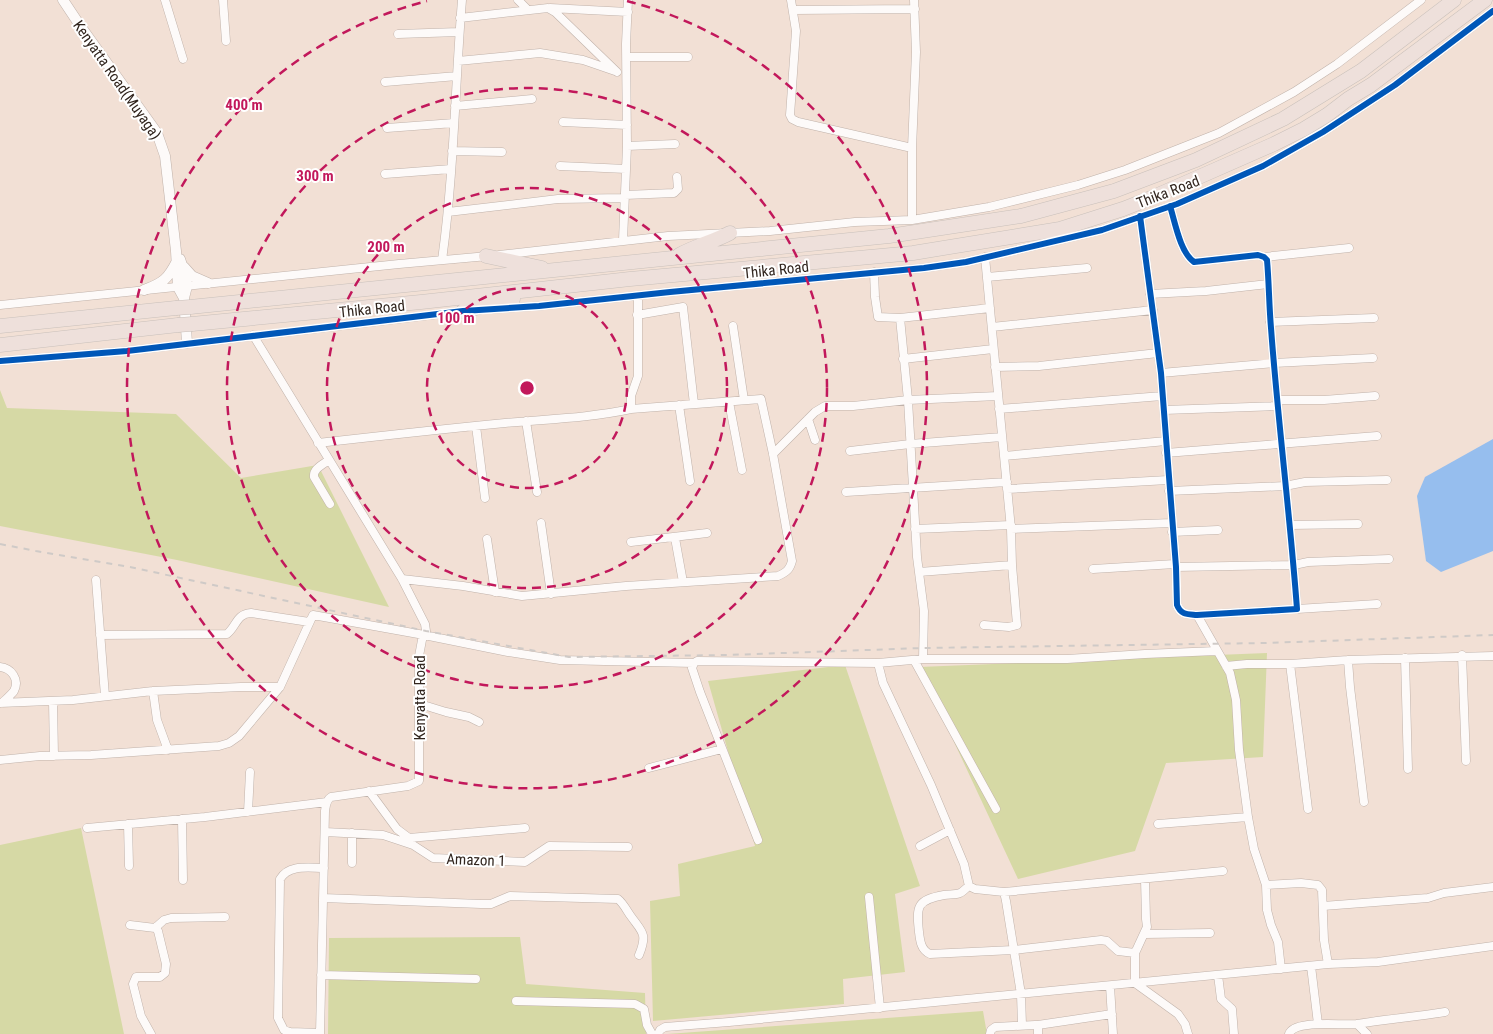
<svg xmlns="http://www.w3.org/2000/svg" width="1493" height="1034" viewBox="0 0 1493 1034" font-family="'Roboto Condensed',sans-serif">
<rect width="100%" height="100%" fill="#f2e0d5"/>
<!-- green -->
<path fill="#d6d9a5" d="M0,390L7,408L176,414L241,478L318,465L389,607L177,560L0,526Z
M1267,653L1263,757L1166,763L1135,851L1018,879L919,667Z
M845,665L920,886L895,894L905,972L843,979L844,1004L653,1021L650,901L680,896L678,864L755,846L708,681Z
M81,828L124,1034H0V845Z
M520,937L526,984L645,993L646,1034H328L329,938Z
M983,1011L987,1034H667Z"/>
<!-- water -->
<path fill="#96beee" d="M1493,439V551L1441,572L1426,561L1417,496L1425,477Z"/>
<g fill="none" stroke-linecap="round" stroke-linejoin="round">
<defs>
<path id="street" d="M165,0L183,59
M223,0L226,41
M518,0L528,10
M791,0L796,31L790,115L792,119L798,122L912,148
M550,8L628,12
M793,10L915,9
M460,18L548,8L555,12L617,72
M398,34L459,32
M627,57H688
M458,61L540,53L583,60L615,71
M385,82L457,76
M455,106L532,99
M563,122L627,125
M387,128L454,123
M627,146L675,144
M452,151L502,152
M560,166L626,169
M385,174L451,169
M625,195L674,193L678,189L677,177
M448,212L558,199L624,198
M1140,216L1161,373L1176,567L1177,605C1181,615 1187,614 1197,615L1297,609C1290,515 1278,422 1271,328C1269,305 1269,282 1267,260L1264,257L1258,255L1194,262C1180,252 1175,222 1170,206
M912,220V148L916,52L914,0
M623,240L627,146L626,44L628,0
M499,255L668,236L770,231L855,222L912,220L989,207L1078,185L1125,170L1219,133L1294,92L1337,64L1421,0
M1264,257L1349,248
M442,260C454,174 455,87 462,0
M874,272L875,297L878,317L900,318L908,400L917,557L924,611L923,659
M987,277L1087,268
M1150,294L1206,291L1268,284
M0,305L399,264L488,256
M494,309L539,306L670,292L924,268L966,262L1102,230L1177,204L1263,166L1323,132L1395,85L1493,11
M637,315L683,307L694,404
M900,318L990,308
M1270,322L1374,318
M733,326L744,400
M992,327L1153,310
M253,335L402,579L425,624L426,631L422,640L419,656V781L408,786L331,797C326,800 326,805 325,811L320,1034
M903,359L993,349
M0,361L127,351L465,311
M995,367L1039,366L1158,353
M1161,373L1274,363L1373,358
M1278,400H1324L1375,396
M729,402L742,470
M679,405L690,481
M999,409L1162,396
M1164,410L1278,406
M808,419L815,440
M526,421L537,492
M476,426L485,498
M318,443C380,436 443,429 505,423C547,419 589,418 631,409V396L638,376V296
M850,451L910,444L1002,437
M1166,453L1377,436
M773,454L815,412L825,406H853L908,400L998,396
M1004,456L1166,441
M329,460C322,465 313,469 314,477L330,504
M1007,489L1168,480
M1169,491L1285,486L1305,482L1387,480
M846,492L1007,482
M541,523L551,594
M1290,525L1358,524
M915,529L1011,525
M1011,529L1172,523
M1172,532L1218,530
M675,538L683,582
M487,539L495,592
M631,542L707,533
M1176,567L1294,565L1308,562L1389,559
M1093,569L1175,564
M919,572L1012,565
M402,579L463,586L522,596L626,586L778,576C787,572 790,569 792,561L773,454L761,399L631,409
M96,580L105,696
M1297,609L1377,604
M1197,615L1230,673L1236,700L1239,750L1248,817L1254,849L1266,885L1301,883L1318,885L1322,890L1324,940L1328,964
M984,625L1009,627L1017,625L1012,565L1011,529L985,257
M100,635L227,634C237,626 236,614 251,613L309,622
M1462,655L1466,761
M1405,658L1408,769
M914,660L996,809
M1348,660L1350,687L1364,802
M1290,664L1308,809
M1226,666L1247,664H1290L1348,660L1493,656
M0,667C11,668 20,679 14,691C11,695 6,699 2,703
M153,691L157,720L168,750
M53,701L54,756
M0,703L73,700L153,691L241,687H280
M420,704L446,712L469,717L479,722
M0,760L40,756L91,755L219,746L229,743L239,736L280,687L313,615L424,635L508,652L560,660L694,663
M649,768L722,749
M369,791L397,829L409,838L525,828
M248,812L250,772
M182,819L183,880
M128,824L129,866
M1158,824L1248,817
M87,828L205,817L327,802
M325,832L383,835L413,845L433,858L525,862L549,846L628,847
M758,840L700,692L692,668L694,663L697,661L878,663
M920,846L950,830
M352,863V833
M1145,879L1146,919L1147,927L1135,953V983L1178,1014L1185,1024L1188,1034
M1266,885L1267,910L1271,925L1278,942L1281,969
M969,886C966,888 963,892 960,893C955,895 949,894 944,895C917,900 916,906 919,932C920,941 921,950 930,954L1013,950L1101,940L1107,941L1118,951L1135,953
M1004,892L1223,871
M869,897L880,1008
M323,898L481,904H491L510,896L618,899C623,903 626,909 630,915C642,932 648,933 639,955
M1323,906L1428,898L1444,893L1493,887
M130,925L155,928L158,931L166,964L165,973L160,977H136L133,984L141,1016L151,1034
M155,928L164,920L171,918L225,917
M1145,934L1210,933
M1311,966L1318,1024
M321,975L476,979
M1218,975L1221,999L1232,1009L1234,1034
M1110,986L1113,1034
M516,1001L635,1004L644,1009L647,1025L652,1034
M1357,1024C1386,1019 1416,1017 1445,1012
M1022,1025L1021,994L1006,901L1004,892L975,889L969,886L964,864L931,785L883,683L878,663L923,659H1067L1145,654L1216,651
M1038,1025L1112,1014
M320,1033L290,1032L284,1030L278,1018L280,879C289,864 309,868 324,868
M658,1034L660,1030L665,1027L729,1022L1328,964L1378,962L1493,946
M990,1034L991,1030L995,1027L1035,1025H1038V1034
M1289,1034C1294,1019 1343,1026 1357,1024L1367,1034"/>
<path id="secondary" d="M63,0L81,27L157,133L165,156L176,251L178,287L184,298
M180,259L185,274L187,286L184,298L187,343
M184,267L192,276L208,283
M144,290C163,283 168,279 177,261"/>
<path id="highway" d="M679,255C695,246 713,242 730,233
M486,256L542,268
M190,307L889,236L1021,216L1114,191L1196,160L1283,119L1361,71L1454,0
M463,311L513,299
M192,324L421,302L630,279L913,253L1060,229L1123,209L1151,198L1274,144L1304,129L1327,115L1348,99L1371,85L1485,0
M0,326L176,308
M0,345L178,325"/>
</defs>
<!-- street casing -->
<use href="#street" stroke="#c0b2aa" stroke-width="9"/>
<!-- secondary casing -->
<use href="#secondary" stroke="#c0b2aa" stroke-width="11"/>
<!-- highway casing -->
<use href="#highway" stroke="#c9c0bb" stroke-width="15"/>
<!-- street -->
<use href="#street" stroke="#fdfaf9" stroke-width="8"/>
<!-- secondary -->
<use href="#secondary" stroke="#fdfaf9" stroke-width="10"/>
<!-- highway -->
<use href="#highway" stroke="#eee0db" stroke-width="14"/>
<!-- rail -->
<path stroke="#cfcac7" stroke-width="2" stroke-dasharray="6 6" stroke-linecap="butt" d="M0,544L36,551L130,567L426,631L569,657L728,655L923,648L1265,643L1493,635"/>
<defs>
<path id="highway-bridge" d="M176,308L190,307
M178,325L192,324"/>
</defs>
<!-- highway-bridge casing -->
<use href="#highway-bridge" stroke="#c9c0bb" stroke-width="15" stroke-linecap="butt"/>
<!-- highway-bridge -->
<use href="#highway-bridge" stroke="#eee0db" stroke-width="14"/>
<defs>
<path id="cycleway" d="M1140,216L1161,373L1176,567L1177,605C1181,615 1187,614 1197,615L1297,609C1290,515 1278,422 1271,328C1269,305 1269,282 1267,260L1264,257L1258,255L1194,262C1180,252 1175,222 1170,206
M0,361L127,351L463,311L539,306L670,292L924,268L966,262L1102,230L1177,204L1263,166L1323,132L1395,85L1493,11"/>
</defs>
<!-- cycleway casing -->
<use href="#cycleway" stroke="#fff" stroke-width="9"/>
<!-- cycleway -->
<use href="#cycleway" stroke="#0057b8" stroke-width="6"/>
</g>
<!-- distance rings -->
<g fill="none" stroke="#c2185b" stroke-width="2.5" stroke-dasharray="9 6">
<circle cx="527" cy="388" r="100"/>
<circle cx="527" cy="388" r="200"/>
<circle cx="527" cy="388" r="300"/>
<path d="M627 1A400 400 0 1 1 427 1"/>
</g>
<g text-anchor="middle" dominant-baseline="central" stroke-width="4" stroke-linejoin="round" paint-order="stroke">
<!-- street labels -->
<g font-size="15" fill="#31251e" stroke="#fff">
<text transform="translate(117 80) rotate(55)">Kenyatta Road(Muyaga)</text>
<text transform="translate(1168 192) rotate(-21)">Thika Road</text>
<text transform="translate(776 270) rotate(-6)">Thika Road</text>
<text transform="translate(372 309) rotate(-6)">Thika Road</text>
<text transform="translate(420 698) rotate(-90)">Kenyatta Road</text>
<text transform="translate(476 860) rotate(2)">Amazon 1</text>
</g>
</g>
<circle cx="527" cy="388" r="8" fill="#c2185b" stroke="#fff" stroke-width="2.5"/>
<g font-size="15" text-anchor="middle" font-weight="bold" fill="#c2185b" stroke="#fff" stroke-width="4" stroke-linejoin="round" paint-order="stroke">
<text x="244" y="110">400 m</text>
<text x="315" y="181">300 m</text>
<text x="386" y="252">200 m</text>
<text x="456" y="323">100 m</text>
</g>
</svg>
